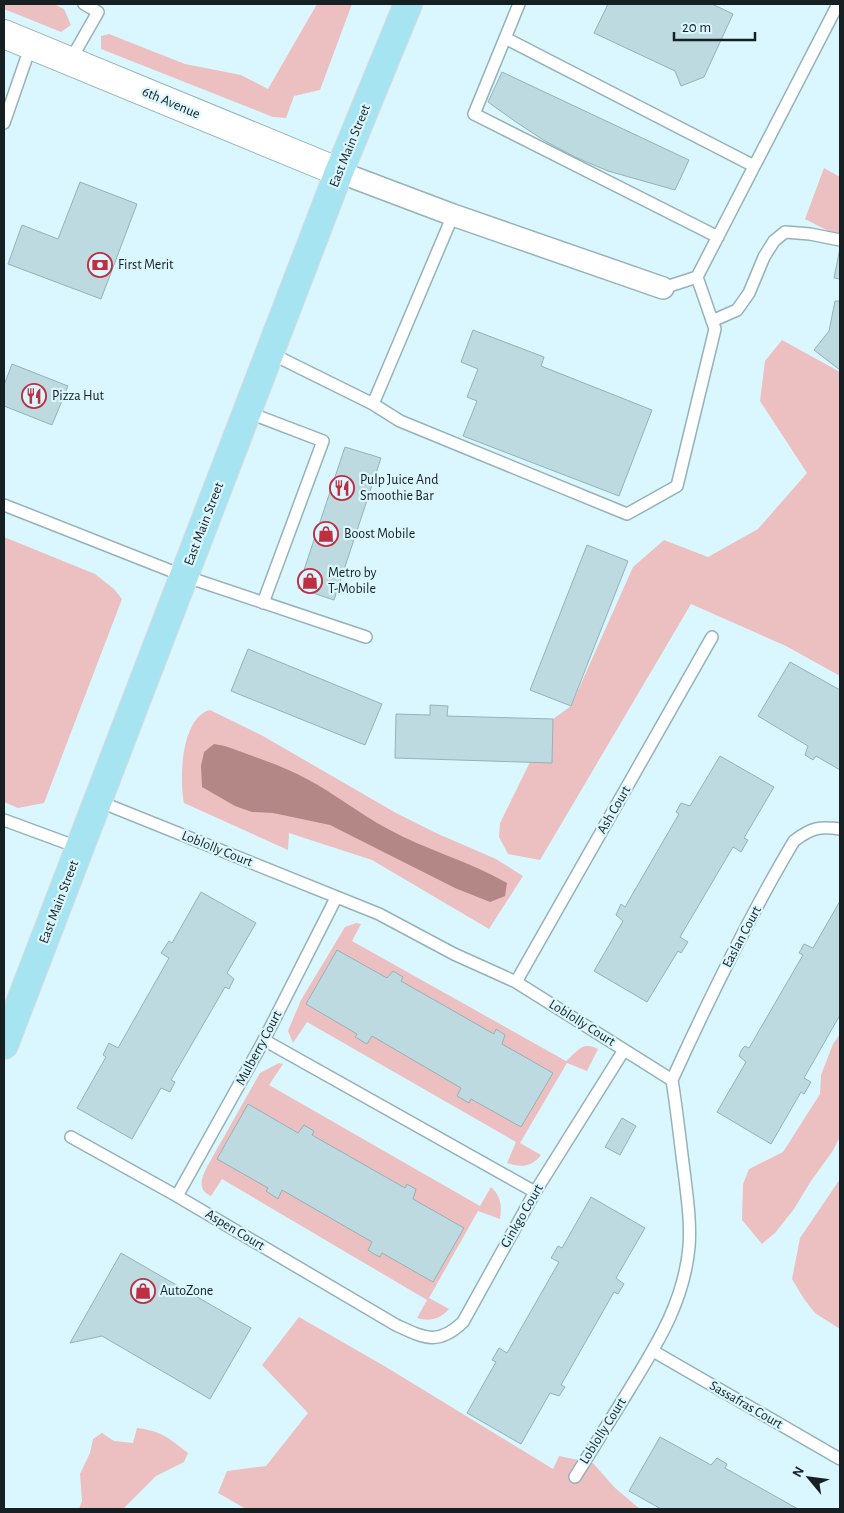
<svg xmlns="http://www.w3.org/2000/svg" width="844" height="1513" viewBox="0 0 844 1513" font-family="'Alegreya Sans',sans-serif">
<rect width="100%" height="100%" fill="#daf7ff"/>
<!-- green -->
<path fill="#ecc0c0" d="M4,4H54L64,9L71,25L61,32L4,9Z
M317,4H352L320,90L294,96L286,118L273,117L101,49V36L109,34L185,64L241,75L268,89Z
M824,168L840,177V237L805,219Z
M782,340L840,372V676L786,646L691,604L540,860L508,854L499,837L500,823L530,762H552L553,719L571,706L633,567L664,540L708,557L758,529L807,473L760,401L765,361Z
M4,537L95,574L114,589L122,599L44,803L18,808L4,802Z
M210,710L263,736L396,813L436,833L496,859L523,876L489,929L372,860L289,833L288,850L184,803C179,780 181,717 210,710Z
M356,923L361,924L352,941L566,1061C578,1051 582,1041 598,1049L587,1071L567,1063L520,1143L541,1155C532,1167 520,1168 507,1163L516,1142L307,1022L293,1043L288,1031L301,1000L345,927Z
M840,1034V1137L832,1152L811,1181L794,1209L775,1233L762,1244L742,1220L743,1184L749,1169L783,1152L820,1094L821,1075L833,1044Z
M279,1063L283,1064L269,1085L480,1206L491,1187C501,1196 502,1206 500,1219L478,1211L429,1298L449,1309C440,1319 430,1322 417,1318L427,1300L222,1179L211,1196C196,1189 202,1177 208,1165L260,1073Z
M840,1179V1329L815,1313L804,1299L792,1279L800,1238Z
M299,1317L386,1367L553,1469L559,1456L593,1463L614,1487L640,1509H246L218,1493L227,1471L266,1466L308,1413L262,1365Z
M137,1428C161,1431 169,1438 188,1453L184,1462L156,1476L123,1509H79L82,1501L80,1474L90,1453L93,1439L102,1433L114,1441L133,1443Z"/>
<!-- water -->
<path fill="#b48787" d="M214,744L225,746C252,756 281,765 307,779C335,794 360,814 388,829C426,850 469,861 507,883L505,896L490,902L455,888L330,825L273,813L252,812L235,806L202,787L201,766L204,752Z"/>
<!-- building -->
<path fill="#bddae1" stroke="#96b1b8" d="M608,4H712L733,14L704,77L681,86L675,71L594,33Z
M502,72L689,160L675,190L608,171L575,157L545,141L516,122L488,102Z
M80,182L137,204L101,299L8,264L22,225L58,239Z
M840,248V279L834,278Z
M835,301H840V370L814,350L829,331Z
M473,330L544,357L541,366L652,410L619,496L463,436L477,401L467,397L478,369L461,362Z
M12,364L68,386L52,425L4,406V385Z
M345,447L381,458L334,600L298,588Z
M587,545L628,561L571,706L530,690Z
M248,649L382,704L365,745L231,691Z
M790,662L840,690V770L816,756L813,760L805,755L808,746L758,716Z
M430,705L448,706L447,716L553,719L552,763L395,758L396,714L430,715Z
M720,756L774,787L744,838L748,840L741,852L733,847L680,937L688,942L681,953L678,951L647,1002L594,971L623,921L616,915L621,904L625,907L679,814L676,812L681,803L690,806Z
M201,892L256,923L227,973L234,979L229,989L225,987L171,1080L175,1082L170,1092L161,1088L132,1139L77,1108L106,1057L103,1055L109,1043L118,1048L169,958L161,953L169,941L172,943Z
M840,901V1015L804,1078L811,1082L804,1094L801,1092L771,1144L717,1112L746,1062L739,1056L742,1049L745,1046L749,1048L803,955L799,953L804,944L813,948Z
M337,950L387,978L393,971L403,977L401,981L494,1034L496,1029L505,1035L502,1044L553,1073L521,1127L471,1099L469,1103L457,1096L461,1088L372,1036L367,1044L355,1037L357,1034L306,1004Z
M248,1104L298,1133L304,1125L314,1131L312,1135L405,1188L407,1184L412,1187L416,1189L413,1199L464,1228L433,1282L382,1253L380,1257L374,1254L368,1250L372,1242L282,1190L278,1199L266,1191L268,1188L217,1159Z
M622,1118L636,1126L620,1155L605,1147Z
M591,1197L645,1228L616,1278L624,1284L618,1294L614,1292L561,1385L565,1387L559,1396L550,1393L521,1444L467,1413L496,1362L492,1360L499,1348L507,1353L559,1262L551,1258L558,1246L562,1248Z
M121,1253L251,1328L210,1399L102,1336L70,1343Z
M660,1437L711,1465L717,1458L727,1464L725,1468L798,1509H661L629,1491Z"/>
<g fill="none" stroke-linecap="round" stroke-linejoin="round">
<defs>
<path id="service" d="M519,4L474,114L718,237
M505,38L754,166
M70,61L98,12L84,4
M4,123L31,45
M663,288L697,277L836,8
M712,321L737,310L749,293L764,257L774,241L785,232L810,234L840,240
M270,353L373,404L453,215
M373,404L400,421L627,514L677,486L715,329L697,277
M247,412L323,441L263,603
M4,505L184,576L366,637
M98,801L379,914L454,954L516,982L672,1080C677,1111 680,1141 684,1171C687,1196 691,1222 689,1247C684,1302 657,1344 629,1390C611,1419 593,1448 575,1477
M4,820L80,848
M516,982L712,637
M264,1040L535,1192
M672,1080C709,999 748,918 794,841C811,828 819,826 840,829
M71,1137L177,1196L396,1325C424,1338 438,1346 463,1322L535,1192L624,1050
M177,1196L264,1040L336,898
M653,1351L840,1459"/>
<path id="minor" d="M339,172L453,215L663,288"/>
<path id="tertiary" d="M4,34L339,172"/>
<path id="primary" d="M4,1045L339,172L408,4"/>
</defs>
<!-- service casing -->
<use href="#service" stroke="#96b2b9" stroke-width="14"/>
<!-- minor casing -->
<use href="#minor" stroke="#96b2b9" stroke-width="24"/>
<!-- tertiary casing -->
<use href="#tertiary" stroke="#96b2b9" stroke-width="30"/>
<!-- primary casing -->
<use href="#primary" stroke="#dadbdc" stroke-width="30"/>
<!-- service -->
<use href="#service" stroke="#fff" stroke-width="11"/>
<!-- minor -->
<use href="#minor" stroke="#fff" stroke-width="21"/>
<!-- tertiary -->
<use href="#tertiary" stroke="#fff" stroke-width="28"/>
<!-- primary -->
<use href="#primary" stroke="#a7e4f2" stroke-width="28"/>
</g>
<!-- icons -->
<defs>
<symbol id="bank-ring" viewBox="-11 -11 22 22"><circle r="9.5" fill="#daf7ff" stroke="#bf2f42" stroke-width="1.5"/><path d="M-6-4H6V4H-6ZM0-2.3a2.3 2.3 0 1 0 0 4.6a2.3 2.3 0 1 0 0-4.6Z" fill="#bf2f42"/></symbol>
<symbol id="restaurant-ring" viewBox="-11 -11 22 22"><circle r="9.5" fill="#daf7ff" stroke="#bf2f42" stroke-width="1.5"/><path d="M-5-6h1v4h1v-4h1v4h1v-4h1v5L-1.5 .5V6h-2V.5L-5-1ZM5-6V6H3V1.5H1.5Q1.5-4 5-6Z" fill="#bf2f42"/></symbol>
<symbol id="shop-ring" viewBox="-11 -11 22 22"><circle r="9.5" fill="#daf7ff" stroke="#bf2f42" stroke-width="1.5"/><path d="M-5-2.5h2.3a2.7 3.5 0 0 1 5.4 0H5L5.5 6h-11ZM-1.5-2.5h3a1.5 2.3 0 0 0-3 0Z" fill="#bf2f42"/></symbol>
</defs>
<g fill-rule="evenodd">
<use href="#bank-ring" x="86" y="251" width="28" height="28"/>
<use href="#restaurant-ring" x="20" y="382" width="28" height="28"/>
<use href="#restaurant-ring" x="328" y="474" width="28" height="28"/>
<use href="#shop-ring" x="312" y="520" width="28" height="28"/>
<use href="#shop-ring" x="296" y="567" width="28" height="28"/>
<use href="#shop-ring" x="129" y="1277" width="28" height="28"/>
</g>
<g text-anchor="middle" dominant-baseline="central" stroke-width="4.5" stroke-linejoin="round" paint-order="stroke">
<!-- street labels -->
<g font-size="14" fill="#162023" stroke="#daf7ff">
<text transform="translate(171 103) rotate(23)">6th Avenue</text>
<text transform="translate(350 146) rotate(-68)">East Main Street</text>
<text transform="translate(204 524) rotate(-69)">East Main Street</text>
<text transform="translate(614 810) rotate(-60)">Ash Court</text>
<text transform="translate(217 849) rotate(22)">Loblolly Court</text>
<text transform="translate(59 902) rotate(-69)">East Main Street</text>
<text transform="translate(742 937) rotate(-62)">Easlan Court</text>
<text transform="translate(582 1023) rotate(32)">Loblolly Court</text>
<text transform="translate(259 1048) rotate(-62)">Mulberry Court</text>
<text transform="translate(522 1216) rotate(-60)">Ginkgo Court</text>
<text transform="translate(235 1230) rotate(31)">Aspen Court</text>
<text transform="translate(746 1405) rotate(30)">Sassafras Court</text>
<text transform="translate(603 1431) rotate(-58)">Loblolly Court</text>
</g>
<!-- poi labels -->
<g font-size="14" fill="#162023" stroke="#daf7ff" text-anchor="start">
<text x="118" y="265">First Merit</text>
<text x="52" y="396">Pizza Hut</text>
<text x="360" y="480">Pulp Juice And<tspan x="360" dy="16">Smoothie Bar</tspan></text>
<text x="344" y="534">Boost Mobile</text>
<text x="328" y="573">Metro by<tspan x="328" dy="16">T-Mobile</tspan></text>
<text x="160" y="1291">AutoZone</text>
</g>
</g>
<!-- border -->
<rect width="844" height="1513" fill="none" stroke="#162023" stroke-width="10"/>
<!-- north arrow -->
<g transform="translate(809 1478) rotate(299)" stroke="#daf7ff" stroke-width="4" paint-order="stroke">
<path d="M0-4L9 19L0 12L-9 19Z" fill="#162023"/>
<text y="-8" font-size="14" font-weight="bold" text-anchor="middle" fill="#162023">N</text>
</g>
<!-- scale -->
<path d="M674 32v8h81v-8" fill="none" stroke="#162023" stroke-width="2.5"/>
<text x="682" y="32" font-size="15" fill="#162023" stroke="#daf7ff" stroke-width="4" paint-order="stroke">20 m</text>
</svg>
